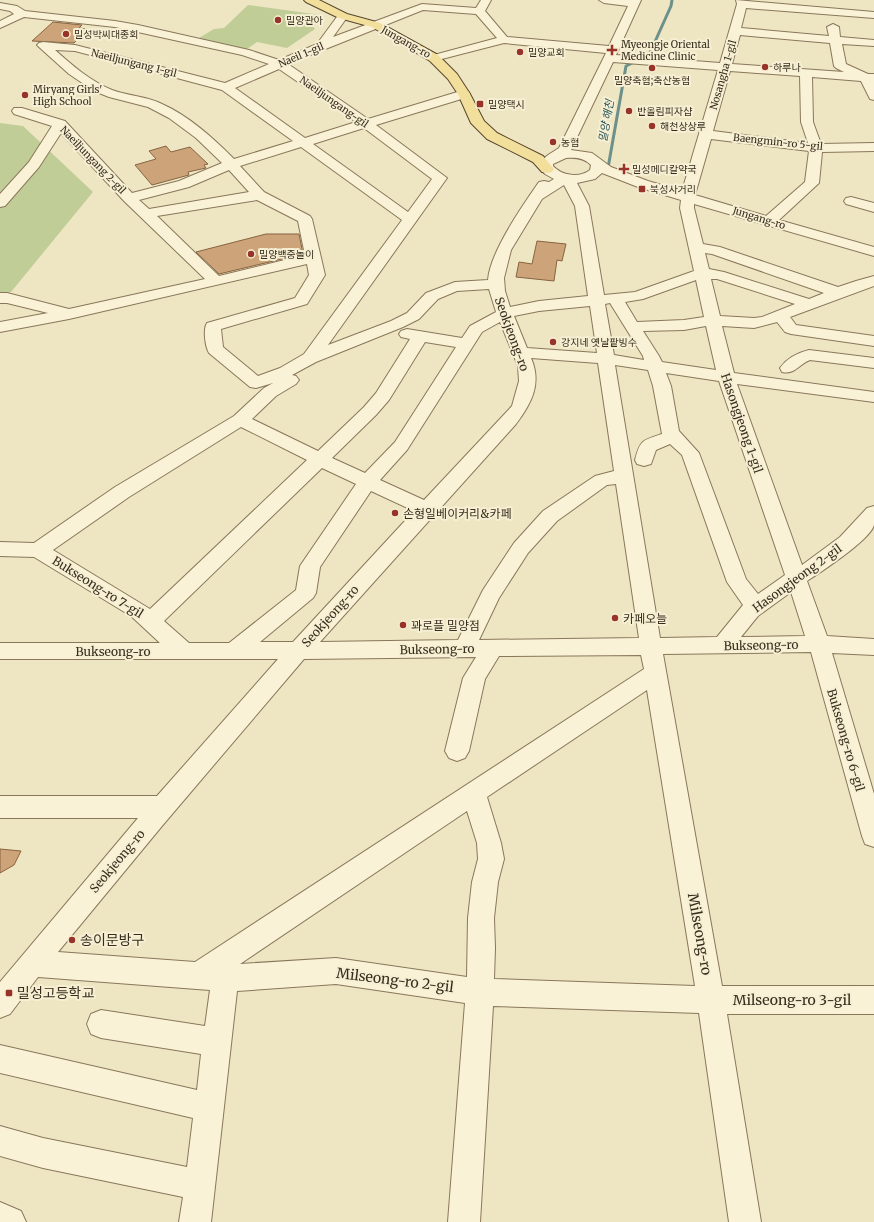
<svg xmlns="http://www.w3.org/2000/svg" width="874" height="1222" viewBox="0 0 874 1222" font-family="Merriweather,'Noto Sans KR',serif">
<rect width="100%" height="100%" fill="#eee6c3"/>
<!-- green -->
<path fill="#c1cd97" d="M248,5L321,15L323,20L313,26L315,29L287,48L257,42L247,49L199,38L214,29L224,28Z
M0,123L23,126L93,192L11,292L0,295Z"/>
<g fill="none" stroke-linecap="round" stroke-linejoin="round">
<!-- stream -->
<path stroke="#6c908a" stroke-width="3" d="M608,168L626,66L649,55L671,6L672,0"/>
</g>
<!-- building -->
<path fill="#cda479" stroke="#886340" d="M53,22L82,25L79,28L88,29L74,43L32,41Z
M166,146L171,152L190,147L208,164L204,165L206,168L188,172L189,175L152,185L135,165L156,159L149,151Z
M266,234H299L303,254L219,274L196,252Z
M537,241L566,244L562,261L557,260L554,281L516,277L519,262L532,264Z
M0,849L21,851L14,865L0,873Z"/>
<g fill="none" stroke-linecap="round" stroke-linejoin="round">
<defs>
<path id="minor" d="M481,0H491L485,11L507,37L609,46L628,6L604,3L599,0H641L616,55L720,63L737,4L736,0L874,12V18L746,8L741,28L829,36L827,27L833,24L839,27L840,37L874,40V46L842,44L846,64L868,74H874V100L870,99L861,81L812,77L813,122L821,144L874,143V151L822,152L819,183L779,220L874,247V256L694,204V208L703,244L720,247L838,287L856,281L874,276V286L790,317L796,325L874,336V346L791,334L785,332L777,322L754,328L722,326L734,373L874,392V402L737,384L802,565L840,537L867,508L874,506C874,512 874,519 874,525C871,539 821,572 807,581L827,636L874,639V655L832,653L874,794V847L865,844L862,836L811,652L663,654L722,986H874V1014H727L761,1222H729L699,1013L493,1006L480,1222H448L465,1003L336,984L237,991L211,1222H179L183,1197L43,1168L0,1156V1126L43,1138L187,1167L193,1118L0,1073V1045L197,1090L201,1054L101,1038L91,1034L87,1024L91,1014L101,1010L205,1026L210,990L38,977L10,1014L0,1018V982L138,818H0V796H157L278,659H0V643H160L131,616L34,557L0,556V542L34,543L115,487L234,416L264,388L273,383L256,388L250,387L209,353C205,346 203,329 207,323L295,298L309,275L307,264L69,319L0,332V322L48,313L7,303H0V293H7L69,309L205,279L124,201L61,133L39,167L5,206L0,207V194L29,162L52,126L14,114L12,111L14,108H22L65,121L132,193L179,181L222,163L196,138L169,118L148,107L109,97L94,91L69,74L39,47L37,45L39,43L43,42L75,45L225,83L269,64L242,55L115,27L24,17L0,28V21L14,14L10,11L0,9V3L17,6L25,11L115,21L138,25L249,50L279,60L317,44L339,14L343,13L348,16L333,37L422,4L476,8ZM423,10L476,14L497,38L430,56L428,58L430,60L434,61L504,43L606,53L559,148L548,155L540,162L539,167L545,174L554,179L549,182L544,181L539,182C523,205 490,252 488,280L455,282L426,293L407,313L391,321L328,345L447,178L376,125L468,97L470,94L468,91L464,90L368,119L288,64ZM740,35L830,43L834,66L836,68L844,72L732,64ZM55,50L75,51L222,90L293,141L234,159C213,138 189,116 162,104C146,96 128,96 112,90C90,81 72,65 55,50ZM613,62L718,70L682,191L648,181L611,167L592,153L571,150ZM279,69L356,122L305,138L235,88ZM730,71L800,76L801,122L808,143L713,131ZM364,128L432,179L408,212L313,144ZM711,139L809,151L805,182L766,216L695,195ZM301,147L402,220L304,354L280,368L258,376L223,347L221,329L307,304L325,275L312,219L310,216L264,192L240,166ZM566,158C576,157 584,158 591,165L590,170C580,178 562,176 553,166V164ZM229,170L249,192L149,209L139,200L189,187ZM602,173L638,187L681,200L680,208L694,271L635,292L604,295L589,206L577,183L595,179ZM564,185L575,206L588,296L539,301L510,307L505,291L504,278L511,250L542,199ZM257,200L298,221L305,255L219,276L157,216ZM705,253L712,254L824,293L809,299L724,272L709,269ZM711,279H717L795,304L762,317L754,318L720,316ZM696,280L704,317L684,320L637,322L625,302L643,299ZM489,289L496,312L470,326L462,338L407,329L401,331L399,334L401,337L410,339L376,393L364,407L318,451L252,419L276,396L296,384L299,380L296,376L292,375L316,362L403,327L419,319L438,299L457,291ZM610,303L643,356L644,360L614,355L605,304ZM590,306L597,353L527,348L514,316L539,311ZM500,322L518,366L519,381L512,406L424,500L380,480L407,450L482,332ZM706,326L716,370L662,362L659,356L643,331L684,330ZM425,342L456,347L395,442L365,473L332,458L376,415L389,400ZM531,358L598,363L614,471L595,476L543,511L514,543L483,590L458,640L320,642L516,424C532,403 542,383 531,358ZM615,365L648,370L653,386L662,434C643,440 640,440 635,460L637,464L644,466L651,464L656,450L670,444L682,455L727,582L743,605L717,637L660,638ZM666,373L719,381L785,575L758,594L746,579L699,453L679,431L671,386ZM241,427L307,460L150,609L53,550L129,497ZM322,468L356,484L300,566L296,590L229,643H189L164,621ZM616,484L639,638L479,640L499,598L528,553L557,521L607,485ZM371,491L414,511L293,642H260L313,598L316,593L320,567ZM791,592L805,636L741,637L758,616ZM641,655L644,669L195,962L58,952L162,826L304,659L476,657L463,678L445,751L449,758L457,761L465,758L469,751L485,679L499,656ZM647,690L695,986L494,979L495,948L494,918L498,882L504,859L501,843L487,797ZM467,811L477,843L478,859L472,882L468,918L467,977L336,958L240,964Z
M851,197L874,203V212L846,204L844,201L846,198Z
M809,350L874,358V368L810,360C799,364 795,375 782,372L780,368C787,358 797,353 809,350Z
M0,1202L21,1211L26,1222H0Z"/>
<path id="major" d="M304,0H319L347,14L380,23L438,55L457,74L470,94L484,121L497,133L543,156L554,169L552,172L547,173L542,172L533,162L487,139L471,123L458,94L448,79L430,61L372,27L339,18L306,2Z"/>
</defs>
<!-- minor casing -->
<use href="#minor" stroke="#89775a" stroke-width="2"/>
<!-- major casing -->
<use href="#major" stroke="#57452e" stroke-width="2"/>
<!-- minor -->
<use href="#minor" fill="#f9f2d7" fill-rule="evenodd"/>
<!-- major -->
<use href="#major" fill="#f2df9b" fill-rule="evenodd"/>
</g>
<!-- markers -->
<g fill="#983329" stroke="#f6efd3" stroke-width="1.5">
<circle cx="278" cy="20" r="4"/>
<circle cx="66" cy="34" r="4"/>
<path d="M610 44h4v4h4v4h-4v4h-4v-4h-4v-4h4z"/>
<circle cx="520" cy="52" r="4"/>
<circle cx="765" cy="67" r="4"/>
<circle cx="652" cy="68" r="4"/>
<circle cx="25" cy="95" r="4"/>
<rect x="476" y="100" width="8" height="8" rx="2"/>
<circle cx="629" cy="111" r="4"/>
<circle cx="652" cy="126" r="4"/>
<circle cx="553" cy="142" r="4"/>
<path d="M622 163h4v4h4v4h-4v4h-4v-4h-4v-4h4z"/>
<rect x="638" y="185" width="8" height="8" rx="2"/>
<circle cx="251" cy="254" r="4"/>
<circle cx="553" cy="342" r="4"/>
<circle cx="395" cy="513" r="4"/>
<circle cx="615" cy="618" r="4"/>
<circle cx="403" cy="625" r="4"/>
<circle cx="72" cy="940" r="4"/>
<rect x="5" y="989" width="8" height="8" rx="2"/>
</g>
<g text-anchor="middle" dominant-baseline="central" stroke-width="4" stroke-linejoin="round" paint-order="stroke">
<!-- far-poi labels -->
<g font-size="10" fill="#392e1e" stroke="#f6efd3" text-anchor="start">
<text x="286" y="20">밀양관아</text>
<text x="74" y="34">밀성박씨대종회</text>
<text x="621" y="44">Myeongje Oriental<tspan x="621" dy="12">Medicine Clinic</tspan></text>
<text x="528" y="52">밀양교회</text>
<text x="773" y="67">하루나</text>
<text x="652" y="80" text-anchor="middle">밀양축협;축산농협</text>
<text x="33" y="89">Miryang Girls'<tspan x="33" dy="12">High School</tspan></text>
<text x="488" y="104">밀양택시</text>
<text x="637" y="111">반올림피자샵</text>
<text x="660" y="126">해천상상루</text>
<text x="561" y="142">농협</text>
<text x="632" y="169">밀성메디칼약국</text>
<text x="650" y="189">북성사거리</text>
<text x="259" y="254">밀양백중놀이</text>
<text x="561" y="342">강지네 옛날팥빙수</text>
</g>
<!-- far-street labels -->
<g font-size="10" fill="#392e1e" stroke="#f6efd3">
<text transform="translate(406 42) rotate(29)">Jungang-ro</text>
<text transform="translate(301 55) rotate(-23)">Naeil 1-gil</text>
<text transform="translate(134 63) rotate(14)">Naeiljungang 1-gil</text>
<text transform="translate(723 75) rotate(-74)">Nosangha 1-gil</text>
<text transform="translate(334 102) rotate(35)">Naeiljungang-gil</text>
<text transform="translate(778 142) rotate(6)">Baengmin-ro 5-gil</text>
<text transform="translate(93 160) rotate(46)">Naeiljungang 2-gil</text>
<text transform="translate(759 218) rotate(17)">Jungang-ro</text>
</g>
<!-- far-water labels -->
<g font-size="11" font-style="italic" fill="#2d5759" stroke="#f6efd3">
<text transform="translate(606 121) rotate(-80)">밀양 해천</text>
</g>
<!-- street labels -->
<g font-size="12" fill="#392e1e" stroke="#f6efd3">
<text transform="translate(512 334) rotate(70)">Seokjeong-ro</text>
<text transform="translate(742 423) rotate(71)">Hasongjeong 1-gil</text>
<text transform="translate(797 578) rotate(-36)">Hasongjeong 2-gil</text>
<text transform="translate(98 587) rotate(32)">Bukseong-ro 7-gil</text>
<text transform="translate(330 616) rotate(-48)">Seokjeong-ro</text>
<text transform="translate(761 645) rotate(-1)">Bukseong-ro</text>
<text transform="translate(437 649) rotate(-1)">Bukseong-ro</text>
<text x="113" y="651">Bukseong-ro</text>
<text transform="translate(846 740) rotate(74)">Bukseong-ro 6-gil</text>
<text transform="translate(117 861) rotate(-50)">Seokjeong-ro</text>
</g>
<!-- poi labels -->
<g font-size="12" fill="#392e1e" stroke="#f6efd3" text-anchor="start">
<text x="403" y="513">손형일베이커리&amp;카페</text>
<text x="623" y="618">카페오늘</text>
<text x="411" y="625">꽈로플 밀양점</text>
</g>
<!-- near-street labels -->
<g font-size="14" fill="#392e1e" stroke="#f6efd3">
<text transform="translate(700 934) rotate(80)">Milseong-ro</text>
<text transform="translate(395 980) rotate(7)">Milseong-ro 2-gil</text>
<text x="792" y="1000">Milseong-ro 3-gil</text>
</g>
<!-- near-poi labels -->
<g font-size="14" fill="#392e1e" stroke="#f6efd3" text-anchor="start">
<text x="80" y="940">송이문방구</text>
<text x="17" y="993">밀성고등학교</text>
</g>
</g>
</svg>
